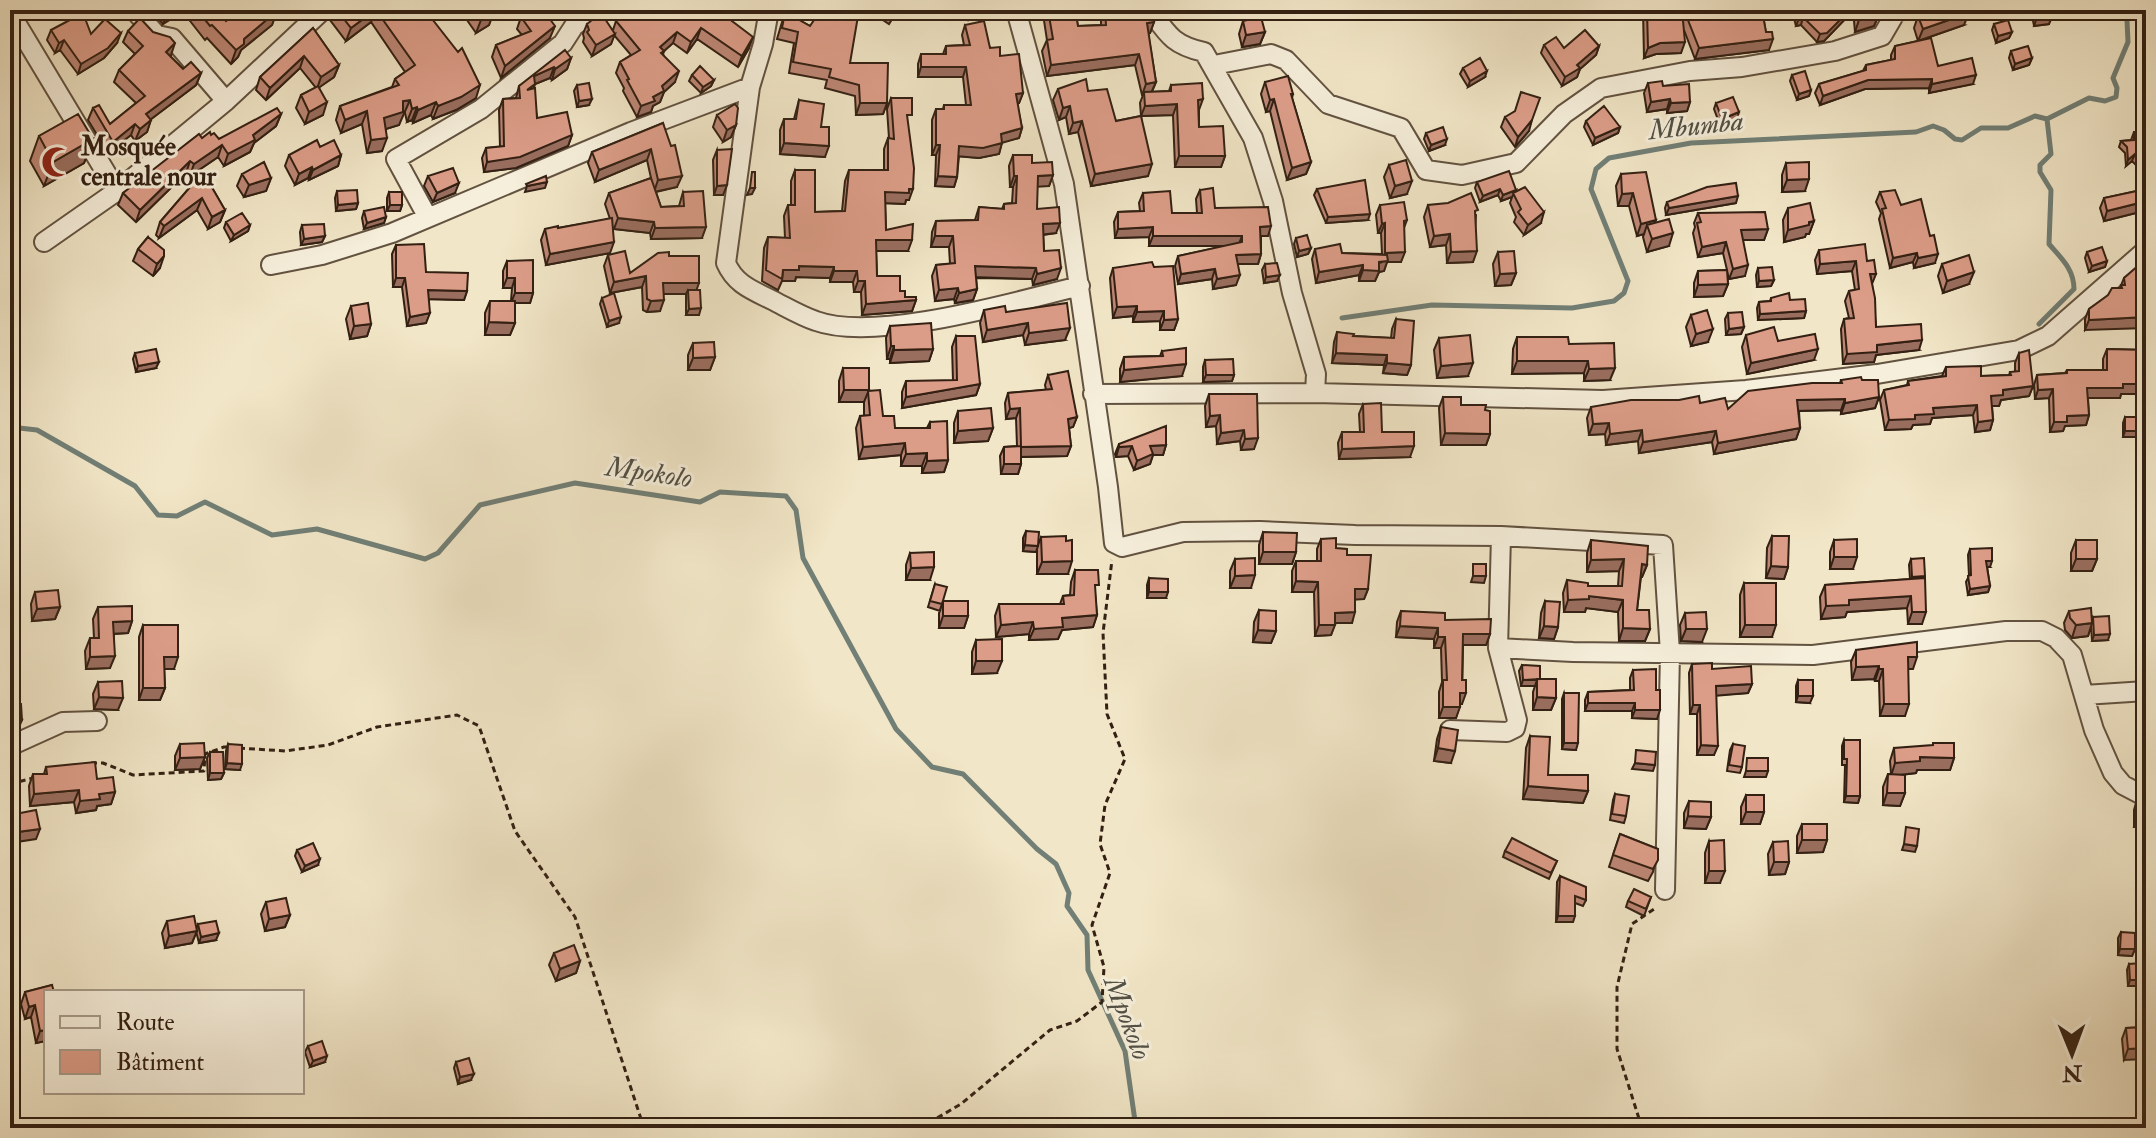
<svg xmlns="http://www.w3.org/2000/svg" width="2156" height="1138" viewBox="0 0 2156 1138" font-family="'IM FELL Double Pica',serif">
<rect width="100%" height="100%" fill="#f1e6c7"/>
<filter id="stains"><feTurbulence type="fractalNoise" baseFrequency=".0025" numOctaves="4"/><feColorMatrix values="0 0 0 0 .2 0 0 0 0 .09 0 0 0 0 .02 0 0 0 .5 -.17"/></filter>
<radialGradient id="worn" r=".72"><stop offset=".6" stop-color="#630" stop-opacity="0"/><stop offset="1" stop-color="#630" stop-opacity=".3"/></radialGradient>
<g fill="none" stroke-linecap="round" stroke-linejoin="round">
<!-- stream -->
<path stroke="#717f76" stroke-width="5" d="M1342,318L1432,305L1572,308L1614,301L1624,293L1628,281L1591,189L1596,169L1609,158L1691,143L1916,132L1933,126L1944,130L1955,139L1962,140L1981,128H2008L2035,116L2047,119L2089,98L2105,101L2116,97L2117,88L2113,78L2128,42L2127,20L2135,10
M2039,324L2074,289C2074,269 2061,258 2049,244L2051,190L2040,172V165L2051,154L2047,119
M10,427L37,430L135,486L158,515L177,516L205,502L272,535L317,529L425,559L438,553L480,505L575,483L700,502L720,492L786,496L796,510L803,558L896,729L932,767L963,774L1037,849L1056,864L1069,893L1067,906L1087,935L1088,970L1125,1051L1136,1128"/>
<defs>
<path id="minor" d="M134,10L157,35L172,38L226,101
M769,10L763,44L750,87L726,263C735,284 752,290 772,300C786,307 801,316 816,321C876,343 1017,301 1080,286
M1016,10L1064,184L1108,487L1114,543L1122,547L1183,532L1260,531L1355,535L1501,536L1663,545L1670,653L1665,890
M1150,10C1168,35 1173,45 1204,52L1253,138L1273,201L1292,293L1316,374L1315,393
M10,13L117,191
M1214,65L1271,54L1286,60L1328,104L1401,128L1426,170L1462,175L1516,163L1564,114L1601,88L1690,71L1742,67L1835,51L1882,36L1896,12L1902,10
M427,216L396,159L481,109L563,43L574,26L595,10
M44,242L117,191L226,101L323,10
M271,265L322,255L392,233L631,132L750,87
M1093,394L1315,393L1603,400L1746,390L1877,374L2019,350L2048,336L2146,250
M1498,648L1573,652L1813,655L2006,631H2042L2056,638L2072,655L2094,730L2113,773L2123,785L2146,797
M2084,695L2146,691
M1450,730L1507,732L1515,728L1517,720L1498,648L1501,536
M10,746L63,722L97,721"/>
</defs>
<!-- minor casing -->
<use href="#minor" stroke="#625240" stroke-width="22"/>
<!-- path -->
<path stroke="#332013" stroke-width="3" stroke-dasharray="6 4" stroke-linecap="butt" d="M239,748L285,751L328,745L377,727L457,715L479,726L515,831L575,917L644,1128
M91,763H103L133,775L204,771L205,754L224,747H231
M10,784L33,778
M920,1128L961,1104L1050,1030L1077,1021L1102,1002L1104,967L1092,925L1110,873L1100,844L1105,805L1125,759L1107,714L1103,633L1112,560
M1642,1128L1617,1049V987L1632,924L1657,907"/>
<!-- minor -->
<use href="#minor" stroke="#f6efdb" stroke-width="18"/>
</g>
<!-- wall -->
<path fill="#bd8775" stroke="#332013" stroke-width="2" d="M98,10H113L106,17Z
M150,10H217L226,21L277,11L272,25L241,50L238,57L231,64L207,38L205,40L183,12L163,24Z
M333,10H431L427,13L476,98L456,110L433,119L431,115L413,123L412,120L407,122L405,113H403L399,125L386,129L382,151L367,153L362,124L341,133L336,120L340,106L392,87L395,79L405,72L371,22L346,41L330,20Z
M460,10H492L489,25L476,33Z
M708,10H736L730,19L749,48L738,67L697,39L687,53L673,43L664,51L663,54L675,82L664,92L660,102L653,106L651,112L637,117L623,91L624,88L616,73L620,62L631,55L614,35L611,44L592,56L583,42L584,38L583,34L587,24L613,30L616,21L650,18L673,11L706,13Z
M879,10H898L889,24L877,16Z
M966,10H994L993,14L969,20Z
M1044,10H1075L1078,26L1101,25V13L1102,10H1130L1154,22L1150,33H1148L1156,82L1152,92L1169,91L1171,85L1199,110V127L1225,156L1221,167H1175L1173,115L1141,116L1148,176L1091,186L1078,132L1069,134L1066,117L1059,120L1053,100L1058,89L1088,91L1116,121L1141,116L1140,103L1143,95H1142L1135,65L1047,76L1042,51L1047,40L1043,14Z
M1643,10H1700V17L1741,18L1739,10H1762L1769,50L1695,59L1684,30L1681,53L1656,54L1644,58Z
M1792,10H1853L1852,12L1824,41L1817,42L1801,25L1796,26Z
M1858,10H1881L1874,26L1855,32L1854,21Z
M2031,10H2050L2049,24L2034,26Z
M785,12L810,26L818,18L837,13L850,63L887,103L883,114L856,115L855,96L825,88L827,80L789,73L794,43L777,39Z
M1918,16L1964,25L1918,41L1938,66L1973,84L1929,93V88L1865,89L1820,105L1815,93L1819,84L1863,71L1866,65L1891,60V55L1895,46L1918,41L1914,28Z
M521,17L550,38L501,78L492,57L496,45L522,35L517,29Z
M1243,21L1265,32L1260,44L1242,47L1239,34Z
M1994,24L2012,32L2009,38L1996,43L1992,30Z
M965,25L1000,56L1023,93L1019,103L1017,104L1022,128L1019,138L1002,142L999,154L979,158L959,156L957,177L954,187L935,186L936,155H932V120L936,109H943L944,105H966L963,77H918V64L921,54H943L946,46L964,45L962,35Z
M313,28L339,65L334,77L319,87L323,115L305,124L296,108L301,95L316,88L300,68L266,100L256,90L260,77Z
M51,30L91,34L117,43L104,58L78,74L60,50L55,53L47,40Z
M128,31L171,55L170,56L183,69L201,73L196,85L151,119L147,132L135,141L131,135L108,153L88,120L93,108L110,124L136,103L114,82L119,70L135,54L123,42Z
M1544,45L1564,48L1599,46L1596,55L1580,69L1577,77L1562,86L1541,53Z
M2011,51L2032,58L2029,65L2013,70L2009,58Z
M571,58L567,69L552,80L550,78L535,84L533,89L537,118L572,135L568,146L516,168L484,172L482,158L486,148L500,147L499,110L503,99L516,98L519,86Z
M1463,68L1485,77L1468,87L1460,74Z
M692,75L714,80L711,86L701,93L689,81Z
M1792,75L1811,90L1809,96L1797,100L1790,81Z
M1265,82L1293,94L1292,98L1311,162L1306,174L1287,180L1270,111L1266,112L1261,94Z
M1648,83L1663,86L1690,102L1687,111L1667,113V109L1647,112L1644,93Z
M577,85L589,105L577,107L574,91Z
M891,98L908,125L909,200H906L905,204L885,203L886,230L908,251H876L877,276L900,291L905,297L916,300L912,311L862,315L861,292H854L853,282H830V278L796,277L795,281H782L778,290L762,281L764,248L768,237L785,238L784,216L788,205H791V181L795,170L815,212L842,211L845,181L849,170H884V149L888,138H889L887,109Z
M799,100L821,127L825,157L780,154V130L784,119H794Z
M1716,103L1737,119L1720,125L1714,109Z
M281,114L276,126L254,143L250,152L224,166L218,157L190,176L186,173L136,222L118,205L123,193L202,138L219,139Z
M717,115L736,125L731,137L723,142L713,127Z
M1505,117L1529,131L1515,147L1501,127Z
M1586,121L1620,127L1618,133L1593,145L1584,127Z
M663,123L677,187L656,192L661,207L679,206L683,192L702,238L651,239L650,233L614,229L612,226L610,253L546,265L541,240L545,229L558,228L610,219L605,204L609,193L651,178L647,160L595,182L588,163L592,152Z
M2134,132H2146V167L2142,171L2132,161L2126,166L2125,153L2119,147L2121,141L2131,140Z
M1426,133L1445,145L1429,151L1424,139Z
M39,136L93,139L84,163L44,186L30,161Z
M320,147L341,155L338,166L309,180L308,178L295,185L285,166L289,155Z
M717,150L723,195H714L713,160Z
M1013,155L1032,163L1053,175L1049,186H1037V209L1056,233L1043,235L1044,251L1057,279L1033,285L1032,279L976,278L977,289L973,300L955,303L954,299L935,301L932,276L936,265L950,264L949,247H931L932,232L936,221L975,220L979,207L1002,209L1004,204L1012,203L1013,187H1010L1009,166Z
M1786,163L1805,191L1782,192V175Z
M1389,165L1407,194L1390,198L1384,177Z
M203,172L225,210L220,222L208,229L197,210L159,238L156,235L160,222Z
M242,174L271,178L266,191L244,197L237,186Z
M1621,174L1655,223L1669,246L1647,252L1643,237L1644,234L1637,236L1629,206H1618L1616,186Z
M428,176L455,193L433,202L424,186Z
M1477,182L1516,190L1515,192L1541,223L1524,235L1514,222L1516,217L1510,203L1512,197L1501,201L1498,195L1480,202L1475,188Z
M1317,189L1368,220L1326,223L1314,195Z
M2146,189V219L2141,220L2140,212L2104,221L2100,208L2104,198Z
M1200,190L1215,208L1268,236H1261V254L1258,264H1238L1236,285L1213,289L1212,279L1178,284L1175,266L1178,256L1225,246H1149V237L1115,238L1114,222L1118,212L1140,211L1139,203L1143,193L1172,213H1197L1196,199Z
M337,191L358,203L356,209L336,211L335,198Z
M389,192L402,205L400,211H387V198Z
M1880,192L1901,205L1935,263L1914,268L1913,262L1890,268L1879,219L1881,213L1876,202Z
M1667,202L1736,203L1666,215L1665,208Z
M1380,205L1407,220L1404,228L1401,262H1387L1384,271L1379,272L1375,281H1359V275L1316,283L1312,259L1315,249L1342,253L1382,254L1381,233H1378L1376,215Z
M1428,205L1476,215L1473,262L1447,263L1446,245L1430,247L1424,217Z
M1788,208L1814,221L1809,234H1806L1805,237L1784,242L1783,220Z
M364,211L386,217L384,223L364,229L362,218Z
M1698,213L1768,229L1764,240H1743L1745,276L1729,279L1727,271L1728,284L1723,296L1694,297V283L1698,271L1727,270L1723,253L1698,257L1693,233L1695,227L1694,223Z
M226,222L250,225L248,231L231,241L224,228Z
M302,225L325,236L322,242L301,245L300,232Z
M148,237L160,268L153,276L133,261L138,249Z
M1296,238L1311,248L1308,254L1297,257L1294,244Z
M396,245L426,272L467,291L464,300L429,299L426,323L407,326L402,287H393L392,254Z
M1819,250L1867,261L1872,284L1876,327L1919,350L1876,355L1874,362L1843,364L1841,329L1844,319L1849,318L1845,301L1849,291L1855,290L1852,271L1817,274L1815,260Z
M1498,252L1516,273L1511,285L1495,286L1493,264Z
M2087,252L2107,261L2105,267L2089,272L2085,258Z
M608,255L630,273L669,256L697,290L699,315H686V294H663L660,311L647,312L643,310L642,287L610,293L604,266Z
M507,261L533,293L530,303H515V323L510,335H485V313L490,301H511L512,288H503V271Z
M1265,264L1277,281L1264,283L1262,270Z
M1942,264L1969,284L1943,293L1938,276Z
M2146,264L2085,330V319L2089,309L2120,288L2124,278Z
M1154,267L1178,319L1174,330H1160V321L1133,322V316L1113,318L1110,278L1113,268Z
M1758,268L1774,280L1771,286L1757,287L1756,275Z
M602,298L619,323L607,327L600,304Z
M1771,298L1790,300L1806,311L1804,318L1758,320L1757,308L1759,302L1770,301Z
M351,306L371,324L367,336L350,339L346,319Z
M984,310L1006,312L1065,340L1025,345L1023,335L983,342L980,323Z
M1728,313L1744,327L1741,334L1726,335L1725,319Z
M1691,315L1708,342L1691,346L1686,327Z
M1396,319L1411,365L1407,375L1383,373L1384,365L1332,363L1334,342L1337,332L1353,336L1391,338L1392,329Z
M890,326L933,349L929,361L890,363V359H887L886,338Z
M1746,335L1814,360L1747,374L1742,347Z
M956,336L980,384L976,395L902,408V392L906,381H953L952,347Z
M1517,337L1569,344L1610,380L1584,381V373L1512,374L1513,349Z
M1439,338L1468,376L1437,378L1434,350Z
M693,343L715,357L710,370H688V355Z
M2107,349L2146,350V394H2121L2120,398H2088L2089,415L2086,425L2065,426L2063,431L2050,432L2049,398L2035,399L2034,385L2037,375L2065,373L2067,370H2103V359Z
M1162,351L1182,376L1120,382V369L1124,357L1160,356Z
M135,353L156,368L136,372L133,359Z
M2019,353L2033,386L2029,396L2001,400L1999,406H1992L1993,420L1990,430L1975,432L1973,415L1932,418L1930,424L1913,425L1911,429L1885,430L1880,400L1884,390L1907,385L1908,381L1942,376L1946,367L1981,376L2009,375L2010,372H2015V363Z
M1205,360L1234,375L1232,381L1203,382V367Z
M843,368L869,391L883,416L895,428H927L930,422L948,460L944,472L922,473V466H901V455L859,459L856,428L860,416H864V402H839V381Z
M1048,375L1077,417L1073,427L1069,428L1071,446L1067,456L1021,457V464L1018,474H1001L1000,456L1004,447L1017,446L1016,418L1006,419L1005,403L1008,393L1046,390L1045,385Z
M1841,380H1862L1879,397L1875,408L1841,414V410L1799,411L1800,428L1796,439L1714,454L1712,442L1639,453L1638,441L1606,445L1605,434L1589,435L1587,418L1591,407L1700,403L1728,409L1840,383Z
M1209,394H1257L1254,449L1241,450L1240,441L1217,444L1216,426L1206,427L1205,406Z
M1443,397L1461,405L1485,410L1490,434L1486,445H1441L1439,408Z
M1363,404L1382,432L1410,457L1339,459L1338,443L1342,432H1360L1359,414Z
M958,411L993,428L988,441L954,443V423Z
M2125,417L2141,437H2123V423Z
M1119,444L1166,445L1163,455H1153L1150,464L1134,470L1128,456L1116,457L1115,454Z
M1026,531L1038,545L1041,537L1068,574H1037V550L1036,552L1023,551V538Z
M1263,532L1296,552L1292,564H1259V545Z
M1772,536L1788,567L1784,579L1766,578L1767,548Z
M1321,539L1347,555L1368,589L1364,599H1355L1352,623H1335L1331,635L1315,636L1314,592H1292V571L1296,561H1317V549Z
M1591,540L1647,565L1642,577H1641L1637,610L1650,629L1645,641H1619L1618,612L1586,608L1585,612H1564L1563,593L1567,580L1588,586H1618L1619,571L1587,572V553Z
M1834,540L1853,569H1830V552Z
M2076,540L2097,559L2092,571H2071V553Z
M1970,549L1990,567H1987L1990,586L1988,592L1968,595L1966,582L1969,576L1968,555Z
M910,553L930,580H906V565Z
M1235,559L1251,588H1230V571Z
M1911,559L1925,578L1922,624H1908L1907,608L1847,612L1845,617L1821,619L1820,597L1825,585L1910,579L1909,565Z
M2146,561V592H2145L2144,565Z
M1075,570L1095,594L1097,615L1093,627L1062,630L1058,639L1029,640V634L996,637L995,616L999,604H1060L1063,596L1070,595L1071,582Z
M1149,578L1166,598H1147V585Z
M1744,583L1772,637H1740V595Z
M935,584L942,604L940,611L928,607Z
M35,592L60,607L55,619L32,621L31,604Z
M943,601L968,616L964,628H939V613Z
M1545,601L1558,627L1554,639L1539,638L1541,613Z
M98,607L132,621L128,633L114,634L110,668L86,669L85,651L90,638H94L93,619Z
M1259,610L1276,631L1271,643L1253,642L1254,622Z
M1401,611L1445,620L1490,634L1486,645H1463L1462,704H1460L1456,718H1439V692L1442,682L1441,648H1434V639L1396,637L1397,622Z
M2069,611L2092,621L2093,617L2108,640L2092,641L2091,626L2088,636L2072,638L2065,630L2064,623Z
M1685,613L1702,642L1681,641L1680,625Z
M143,625L174,669H164L165,688L160,700H139V637Z
M976,640L997,673L972,674V652Z
M1856,650L1913,669H1908L1905,716H1880L1879,681H1875L1874,679L1852,680L1851,662Z
M1692,664L1712,669L1752,684L1748,693L1716,695L1714,755H1697V714H1690L1689,673Z
M1522,665L1540,679L1556,698L1551,710H1533V692L1535,686H1521L1519,671Z
M1633,670L1656,690L1657,719L1632,718V711H1585V700L1588,692L1630,690V678Z
M1798,680L1810,703L1796,702V686Z
M98,682L118,710L94,709L93,694Z
M1564,693L1576,750L1562,749V699Z
M1441,727L1451,763L1434,761L1437,739Z
M1530,736L1548,775L1588,791L1583,803L1523,799L1526,748Z
M1844,740L1860,796L1858,803L1844,802L1845,765H1842V746Z
M180,744L205,757L200,769L175,770V756Z
M228,744L240,770L225,769L226,751Z
M1733,744L1742,767L1740,773L1727,771L1730,750Z
M1894,748L1954,758L1950,770H1917L1916,773L1900,775L1905,793L1900,806L1883,805V787L1888,774H1891L1890,761Z
M210,752L224,773L221,779L208,780L207,758Z
M46,767L97,779L115,792L111,804L97,806L96,810L76,813L74,802L30,806L29,786L33,774H44Z
M1615,794L1626,816L1624,823L1610,820L1613,800Z
M1746,795L1764,812L1760,824H1741V807Z
M1689,801L1711,817L1706,829L1684,828V813Z
M2136,803H2146L2134,827V810Z
M1802,824L1827,840L1823,852L1797,853V836Z
M1620,834L1658,849L1653,872L1648,881L1609,867Z
M1709,841L1720,883H1705V853Z
M1773,842L1789,862L1785,874L1769,875L1768,854Z
M297,850L318,865L302,872L295,856Z
M1505,851L1557,861L1549,879L1503,857Z
M1560,876L1586,900L1583,906L1575,903L1573,922H1556L1557,882Z
M1651,897L1644,916L1626,907L1628,901Z
M266,902L290,915L285,927L265,931L261,914Z
M167,921L196,930L198,924L216,940L199,943L196,931L192,943L165,948L162,933Z
M2121,932L2135,949L2132,956L2118,955V938Z
M554,953L580,961L576,973L556,981L549,965Z
M2129,964L2142,980L2140,986H2128L2127,970Z
M52,985L46,1041L36,1043L31,1017L25,1019L21,1004L25,992Z
M2146,1027L2124,1060L2122,1039L2126,1028Z
M308,1046L325,1062L310,1067L305,1052Z
M456,1062L471,1080L458,1084L454,1068Z"/>
<!-- shaded-wall -->
<path fill="#9a6e5f" stroke="#332013" stroke-width="2" d="M168,10H183L163,24Z
M376,10L371,22L346,41L351,28Z
M973,10H994L993,14L969,20Z
M1170,10H1184L1168,15Z
M1850,10H1853L1852,12L1824,41L1817,42L1820,34Z
M1881,10L1874,26L1855,32L1859,20Z
M277,11L272,25L241,50L238,57L231,64L236,50L244,39Z
M494,12L489,25L476,33L481,20Z
M1969,13L1964,25L1918,41L1923,29Z
M1803,17L1801,25L1796,26L1799,18Z
M2052,17L2049,24L2034,26L2036,20Z
M1154,22L1150,33L1143,34L1147,23Z
M555,26L550,38L501,78L505,66Z
M701,28L697,39L687,53L691,42Z
M677,32L673,43L664,51L660,62V47Z
M1265,32L1260,44L1242,47L1246,35Z
M2012,32L2009,38L1996,43L1998,36Z
M121,33L117,43L104,58L78,74L81,64Z
M615,34L611,44L592,56L596,45Z
M753,37L749,48L738,67L742,56Z
M1773,39L1769,50L1695,59L1699,48Z
M64,40L60,50L55,53L59,43Z
M1685,42L1681,53L1656,54L1644,58L1648,48L1660,43Z
M175,43L171,55L162,64L166,52Z
M1599,46L1596,55L1580,69L1577,77L1562,86L1565,77L1577,65Z
M1139,54L1135,65L1047,76L1051,65Z
M304,56L300,68L266,100L270,88Z
M571,58L567,69L552,80L555,69Z
M2032,58L2029,65L2013,70L2015,64Z
M339,65L334,77L317,89L321,77Z
M554,67L550,78L535,84L531,95L523,100L534,76Z
M921,67H966L963,77H918Z
M679,71L675,82L664,92L660,102L653,106L651,112L637,117L641,106L653,97L662,86Z
M1487,71L1485,77L1468,87L1470,81Z
M201,73L196,85L142,126L146,114Z
M1976,75L1973,84L1929,93L1932,84Z
M1932,79L1929,88L1865,89L1820,105L1823,96L1868,80Z
M714,80L711,86L701,93L703,87Z
M1156,82L1151,93L1144,92L1142,95L1146,84Z
M480,85L476,98L456,110L433,119L438,106Z
M1811,90L1809,96L1797,100L1799,94Z
M1023,93L1019,103L1012,104L1016,94Z
M592,99L589,105L577,107L579,101Z
M1203,99L1199,110L1194,111L1198,100Z
M1274,99L1270,111L1266,112L1270,100Z
M1670,99L1667,109L1647,112L1651,102Z
M410,100L399,125L379,131L384,118L403,101Z
M327,102L323,115L305,124L309,112Z
M436,102L431,115L413,123L418,110Z
M1690,102L1687,111L1667,113L1671,103Z
M860,103H887L883,114L856,115Z
M1177,104L1173,115L1141,116L1145,106Z
M1070,106L1066,117L1059,120L1063,108Z
M417,107L412,120L407,122L412,109Z
M367,111L362,124L341,133L345,120Z
M1739,112L1737,119L1720,125L1722,119Z
M281,114L276,126L254,143L250,152L224,166L228,154Z
M151,120L147,132L135,141L140,129Z
M1532,120L1529,131L1515,147L1518,137Z
M1082,121L1078,132L1069,134L1073,123Z
M135,124L131,135L108,153L113,142Z
M736,125L731,137L723,142L727,130Z
M1620,127L1618,133L1593,145L1595,138Z
M1022,128L1019,138L998,144L1001,134Z
M572,135L568,146L516,168L484,172L487,162Z
M387,138L382,151L367,153L371,140Z
M93,139L84,163L44,186L53,162Z
M1447,139L1445,145L1429,151L1431,145Z
M784,143L829,146L825,157L780,154Z
M1002,143L999,154L979,158L955,156L959,146Z
M222,145L218,157L190,176L194,164Z
M936,145H940L936,155H932Z
M651,149L647,160L595,182L599,170Z
M2135,154L2132,161L2126,166L2128,160Z
M341,155L338,166L309,180L313,170Z
M1179,156H1225L1221,167H1175Z
M190,161L186,173L136,222L140,210Z
M1311,162L1306,174L1287,180L1292,168Z
M1152,164L1148,176L1091,186L1095,174Z
M312,167L308,178L295,185L299,174Z
M1053,175L1049,186L1034,187L1038,176Z
M682,176L677,187L654,192L658,180Z
M938,176L957,177L954,187L935,186Z
M1014,176H1017L1013,187H1010Z
M271,178L266,191L244,197L249,185Z
M1809,179L1805,191L1782,192L1787,180Z
M1412,181L1407,194L1390,198L1395,186Z
M547,182L545,188L525,192L527,186Z
M459,183L455,193L433,202L437,193Z
M727,185L723,195H714L717,186Z
M750,188H755L752,194L747,195Z
M913,189L909,200H906L905,204L881,203L885,192Z
M1500,189L1498,195L1480,202L1483,196Z
M1516,190L1512,197L1501,201L1503,195Z
M1633,193L1629,206H1618L1622,194Z
M1738,196L1736,203L1666,215L1669,208Z
M202,198L197,210L159,238L164,226Z
M2143,202L2140,212L2104,221L2107,211Z
M358,203L356,209L336,211L338,205Z
M390,205H402L400,211H387Z
M225,210L220,222L208,229L212,217Z
M2144,210H2146V219L2141,220Z
M1544,212L1541,223L1524,235L1528,225Z
M1370,214L1368,220L1326,223L1328,217Z
M386,217L384,223L364,229L367,223Z
M618,218L654,222L650,233L614,229Z
M1656,220L1651,232L1647,225L1644,234L1637,236L1641,224Z
M1814,221L1809,234H1806L1805,237L1784,242L1788,230Z
M1060,223L1056,233L1039,235L1043,224Z
M1385,223L1381,233H1378L1382,224Z
M250,225L248,231L231,241L234,235Z
M1271,226L1268,236H1257L1260,227Z
M706,227L702,238L651,239L655,228Z
M1153,227L1149,237L1115,238L1118,229Z
M1768,229L1764,240H1737L1741,230Z
M1673,233L1669,246L1647,252L1652,239Z
M1450,234L1446,245L1430,247L1434,236Z
M325,236L322,242L301,245L304,239Z
M935,236H953L949,247H931Z
M1153,236H1242L1238,246H1149Z
M876,240H912L908,251H872Z
M614,242L610,253L546,265L550,254Z
M1726,242L1723,253L1698,257L1702,247Z
M1311,248L1308,254L1297,257L1299,251Z
M1477,251L1473,262L1447,263L1451,252Z
M1405,252L1401,262H1387L1384,271L1379,272L1375,281H1359L1363,270L1382,262L1385,253Z
M1917,253L1913,262L1890,268L1893,258Z
M1261,254L1258,264H1233L1236,255Z
M1938,254L1935,263L1914,268L1918,258Z
M164,256L160,268L153,276L157,264Z
M1856,261L1852,271L1817,274L1820,264Z
M2107,261L2105,267L2089,272L2092,266Z
M1363,265L1359,275L1316,283L1319,272Z
M1748,265L1745,276L1729,279L1733,269Z
M799,266L834,267L830,278L796,277L795,281H782L783,270Z
M975,266L1036,268L1032,279L971,277Z
M1061,268L1057,279L1033,285L1037,274Z
M1215,269L1212,279L1178,284L1181,274Z
M834,271H857L853,282H830Z
M1974,272L1969,284L1943,293L1947,281Z
M1516,273L1511,285L1495,286L1500,274Z
M1870,274H1876L1872,284Z
M1240,275L1236,285L1213,289L1217,279Z
M1280,275L1277,281L1264,283L1266,277Z
M646,276L642,287L610,293L614,282Z
M396,278H405L402,287H393Z
M507,278H515L512,288H503Z
M1774,280L1771,286L1757,287L1759,281Z
M858,281H865L861,292H854Z
M663,283H699L695,294L688,290L686,294H659Z
M1728,284L1723,296L1694,297L1698,285Z
M958,288L954,299L935,301L939,290Z
M977,289L973,300L955,303L959,293Z
M428,290L467,291L464,300L425,299Z
M515,293H533L530,303H511Z
M664,300L660,311L647,312L651,301Z
M916,300L912,311L862,315L866,304Z
M1137,306L1133,316L1113,318L1117,307Z
M701,308L699,315H686L689,309Z
M1164,311L1160,321L1133,322L1137,312Z
M1806,311L1804,318L1758,320L1760,314Z
M430,313L426,323L407,326L410,317Z
M621,317L619,323L607,327L609,321Z
M2146,317V328L2085,330L2089,320Z
M1178,319L1174,330H1160L1164,320Z
M489,322L515,323L510,335H485Z
M1028,323L1023,335L983,342L987,330Z
M371,324L367,336L350,339L354,326Z
M1744,327L1741,334L1726,335L1729,329Z
M1070,328L1065,340L1025,345L1029,333Z
M1713,329L1708,342L1691,346L1696,334Z
M1922,340L1919,350L1876,355L1874,362L1843,364L1847,354L1877,345Z
M891,346H894L890,359H887Z
M933,349L929,361L890,363L894,350Z
M1818,349L1814,360L1747,374L1751,363Z
M1336,353L1387,355L1384,365L1332,363Z
M715,357L710,370H688L693,358Z
M1517,361H1588L1584,373L1512,374Z
M159,362L156,368L136,372L138,366Z
M1387,363L1411,365L1407,375L1383,373Z
M1473,363L1468,376L1437,378L1441,366Z
M1186,364L1182,376L1120,382L1124,370Z
M1615,368L1610,380L1584,381L1589,369Z
M1206,375H1234L1232,381L1203,382Z
M980,384L976,395L902,408L906,397Z
M2123,384H2146V394H2121L2120,398H2084L2087,388Z
M2033,386L2029,396L2001,400L1999,406H1987L1991,396L2003,390Z
M2053,389L2049,398L2035,399L2038,390Z
M844,390H869L864,402H839Z
M1879,397L1875,408L1841,414L1845,403Z
M1845,399L1841,410L1793,411L1797,400Z
M1977,405L1973,415L1932,418L1930,424L1913,425L1911,429L1885,430L1889,420L1915,415L1933,408Z
M1020,408L1016,418L1006,419L1010,409Z
M1220,415L1216,426L1206,427L1210,416Z
M2089,415L2086,425L2065,426L2063,431L2050,432L2054,422L2067,416Z
M1077,417L1073,427L1064,429L1068,419Z
M1993,420L1990,430L1975,432L1978,422Z
M1609,423L1605,434L1589,435L1593,424Z
M993,428L988,441L954,443L958,431Z
M1800,428L1796,439L1714,454L1718,443Z
M1244,430L1240,441L1217,444L1221,433Z
M1642,430L1638,441L1606,445L1610,434Z
M1716,431L1712,442L1639,453L1643,442Z
M2125,431H2144L2141,437H2123Z
M1445,433L1490,434L1486,445H1441Z
M1258,438L1254,449L1241,450L1245,439Z
M905,443L901,455L859,459L863,447Z
M1166,445L1163,455H1153L1150,464L1134,470L1137,461L1150,446Z
M1071,446L1067,456L1018,457L1021,447Z
M1132,446L1128,456L1116,457L1119,447Z
M1414,446L1410,457L1339,459L1342,449Z
M927,453L922,466H901L906,454Z
M948,460L944,472L922,473L927,461Z
M1004,464H1021L1018,474H1001Z
M1025,545L1038,546L1036,552L1023,551Z
M1263,552H1296L1292,564H1259Z
M1834,557H1857L1853,569H1830Z
M1624,559L1619,571L1587,572L1591,560Z
M2076,559H2097L2092,571H2071Z
M1072,561L1068,574H1037L1042,562Z
M1986,561H1992L1990,567H1984Z
M1642,564L1647,565L1642,577H1638Z
M1771,566L1788,567L1784,579L1766,578Z
M934,567L930,580H906L911,568Z
M1255,575L1251,588H1230L1235,576Z
M1473,576H1486L1484,583L1471,582Z
M1296,581L1318,582L1314,592H1292Z
M1990,586L1988,592L1968,595L1970,589Z
M1355,589H1368L1364,599L1351,600Z
M1149,592H1168L1166,598H1147Z
M1589,596L1623,600L1618,612L1586,608L1585,612H1564L1568,600Z
M1911,596L1907,608L1847,612L1845,617L1821,619L1826,606L1849,600Z
M60,607L55,619L32,621L37,609Z
M1355,612L1352,623H1331L1335,613Z
M1912,612H1926L1922,624H1908Z
M1097,615L1093,627L1062,630L1058,639L1029,640L1034,629L1062,618Z
M943,616H968L964,628H939Z
M132,621L128,633L109,634L113,622Z
M1033,622L1029,634L996,637L1001,625Z
M2092,623L2088,636L2072,638L2076,625Z
M1319,625H1335L1331,635L1315,636Z
M1745,625H1776L1772,637H1740Z
M1400,626L1438,628L1434,639L1396,637Z
M1544,626L1558,627L1554,639L1539,638Z
M1623,628L1650,629L1645,641H1619Z
M1686,629H1707L1702,642L1681,641Z
M1258,630L1276,631L1271,643L1253,642Z
M1463,634H1490L1486,645H1459Z
M2110,634L2108,640L2092,641L2094,635Z
M1438,637H1445L1441,648H1434Z
M115,656L110,668L86,669L90,657Z
M164,657H178L174,669H160Z
M1908,657H1917L1913,669H1903Z
M976,661H1002L997,673L972,674Z
M1879,666L1874,679L1852,680L1856,667Z
M1879,669H1883L1879,681H1875Z
M1523,680H1537L1535,686H1521Z
M1752,684L1748,693L1712,696L1716,686Z
M143,688H165L160,700H139Z
M1460,693H1466L1462,704H1456Z
M1798,696H1813L1810,703L1796,702Z
M99,697L123,698L118,710L94,709Z
M1537,697L1556,698L1551,710H1533Z
M1588,703H1635L1632,711H1585Z
M1884,704H1909L1905,716H1880Z
M1693,705H1700L1697,714H1690Z
M1443,707H1460L1456,718H1439Z
M1635,710H1660L1657,719L1632,718Z
M22,720L18,729L10,730V721Z
M1564,743H1578L1576,750L1562,749Z
M1701,745L1718,746L1714,755H1697Z
M1438,748L1455,751L1451,763L1434,761Z
M205,757L200,769L175,770L180,758Z
M1920,757L1954,758L1950,770H1917L1916,773L1891,776L1895,763Z
M227,763L242,764L240,770L225,769Z
M1635,763L1655,765L1653,771L1632,769Z
M1746,771H1768L1766,777H1744Z
M210,773H224L221,779L208,780Z
M1528,786L1588,791L1583,803L1523,799Z
M79,790L74,802L30,806L34,794Z
M115,792L111,804L97,806L96,810L76,813L80,801L99,794Z
M1887,793H1905L1900,806L1883,805Z
M1846,796H1860L1858,803L1844,802Z
M1746,812H1764L1760,824H1741Z
M1688,816L1711,817L1706,829L1684,828Z
M2136,821H2146V827H2134Z
M40,829L36,839L10,843V833Z
M1802,840H1827L1823,852L1797,853Z
M1904,844L1917,846L1915,852L1902,850Z
M320,859L318,865L302,872L305,866Z
M1774,862H1789L1785,874L1769,875Z
M1709,871H1725L1720,883H1705Z
M290,915L285,927L265,931L269,919Z
M1558,916H1575L1573,922H1556Z
M197,931L192,943L165,948L169,936Z
M219,933L216,940L199,943L201,937Z
M2120,949H2135L2132,956L2118,955Z
M580,961L576,973L556,981L560,969Z
M2130,980H2142L2140,986H2128Z
M35,1005L31,1017L25,1019L29,1007Z
M46,1030V1041L36,1043L40,1031Z
M2146,1048V1059L2124,1060L2128,1049Z
M327,1056L325,1062L310,1067L313,1061Z
M474,1074L471,1080L458,1084L460,1077Z"/>
<!-- building -->
<path fill="#dc9d88" stroke="#332013" stroke-width="2" d="M197,10H217L226,21L240,10L277,11L244,39V44L236,50L212,25L210,26Z
M337,10H375L351,28Z
M376,10H425L458,52L462,48L480,85L461,97L438,106L436,102L418,110L417,107L412,109L410,100L403,101V112L384,118L387,138L371,140L367,111L345,120L340,106L399,85L395,79L415,65Z
M474,10H492L494,12L481,20Z
M531,10H543L555,26L505,66L496,45L531,31L521,17Z
M629,10H643L650,18L659,10H672L673,11L674,10H702L706,13L708,10H733L728,18L753,37L742,56L701,28L691,42L677,32L660,47L664,51L661,53L679,71L662,86L664,91L653,97L655,101L641,106L627,80L629,79L620,62L640,50L616,21Z
M821,10H838L837,13L858,16L850,63H888L887,103H860L859,85L829,77L831,69L793,62L798,32L782,28L785,12L810,26L816,17L818,18Z
M880,10H897L891,18Z
M1048,10H1075L1078,26L1106,25L1105,10H1147L1153,17L1154,22L1147,23L1156,82L1146,84L1139,54L1051,65L1047,40L1053,39Z
M1647,10H1682L1685,42L1660,43L1648,48Z
M1684,10H1700V17L1749,19L1746,10H1762L1766,32H1772L1773,39L1699,48Z
M1797,10H1850L1827,33L1820,34L1803,17L1799,18Z
M1859,10H1881L1878,14L1859,20Z
M1936,10H1967L1969,13L1923,29L1918,16Z
M2035,10H2050L2052,17L2036,20Z
M83,13L91,34L105,19L121,33L108,48L81,64L64,40L59,43L51,30Z
M601,13L615,34L596,45L587,32L589,30L587,24Z
M1261,17L1265,32L1246,35L1243,21Z
M140,18L153,32L170,37L175,43L166,52L183,69L191,62L201,73L146,114L151,120L140,129L135,124L113,142L93,108L99,105L110,124L145,96L119,70L143,46L128,31Z
M2008,20L2012,32L1998,36L1994,24Z
M984,21L990,48L1000,47V56L1019,54L1023,93L1016,94L1022,128L1001,134L1002,143L983,148L959,146L957,177L938,176L940,145H936V109H944V105H971L966,67H921V54H946V46L970,45L965,25Z
M313,28L339,65L321,77L304,56L270,88L260,77Z
M1585,30L1599,46L1577,65L1580,68L1565,77L1544,45L1556,37L1564,48Z
M1931,38L1938,66L1972,58L1976,75L1932,84V79L1868,80L1823,96L1819,84L1866,70V65L1895,59V46Z
M2028,46L2032,58L2015,64L2011,51Z
M565,50L571,58L555,69L554,67L534,76L535,84L527,90L535,88L537,118L567,112L572,135L520,157L487,162L486,148L504,146L503,99L520,98L519,86Z
M1480,58L1487,71L1470,81L1463,68Z
M700,66L714,80L703,87L692,75Z
M1805,71L1811,90L1799,94L1792,75Z
M1288,76L1293,94H1291L1311,162L1292,168L1274,99L1270,100L1265,82Z
M1086,79L1088,91L1107,89L1116,121L1141,116L1152,164L1095,174L1082,121L1073,123L1070,106L1063,108L1058,89Z
M1662,81L1663,86L1689,84L1690,102L1671,103L1670,99L1651,102L1648,83Z
M589,83L592,99L579,101L577,85Z
M1202,83L1203,99L1198,100L1199,127L1223,126L1225,156H1179L1177,104L1145,106L1144,92L1171,91V85Z
M318,86L327,102L309,112L301,95Z
M1521,92L1540,98L1532,120L1518,137L1505,117L1515,111Z
M1733,97L1739,112L1722,119L1716,103Z
M891,98H912V115H907L914,168L913,189H909V193L885,192L886,230L913,224L912,240H876L877,276H900V291H905V297H916V300L866,304L865,281H858L857,271H834V267L799,266V270H783L782,279L766,270L768,237L790,238L788,205H795V170H815V212L845,211L849,170H888V138L894,139Z
M799,100L824,104L821,127H829V146L784,143V119H796Z
M735,104L738,108L736,125L727,130L717,115Z
M1604,106L1620,127L1595,138L1586,121Z
M277,108L281,114L253,135L255,140L228,154L222,145L194,164L190,161L140,210L123,193L199,134L202,138L210,132L211,135L214,133L219,139Z
M78,114L93,139L53,162L39,136Z
M663,123L671,146L675,145L682,176L658,180L651,149L599,170L592,152Z
M1443,127L1447,139L1431,145L1426,133Z
M2134,132H2146V163L2144,164L2135,154L2128,160L2127,147L2121,141L2134,140Z
M317,140L320,147L334,140L341,155L313,170L312,167L299,174L289,155Z
M732,149L727,185L717,186V150Z
M1013,155H1032V163L1052,162L1053,175L1038,176L1037,209L1059,207L1060,223L1043,224L1044,251L1059,250L1061,268L1037,274L1036,268L975,266L977,289L959,293L958,288L939,290L936,265L955,263L953,236H935L936,221L978,220L979,207L1004,209V204L1016,203L1017,176H1014Z
M1406,160L1412,181L1395,186L1389,165Z
M264,162L271,178L249,185L242,174Z
M1809,162V179L1787,180L1786,163Z
M453,168L459,183L437,193L428,176Z
M1509,171L1516,190L1503,195L1500,189L1483,196L1477,182Z
M203,172L225,210L212,217L202,198L164,226L160,222Z
M752,172H755V188H750Z
M1646,172L1656,220L1641,224L1633,193L1622,194L1621,174Z
M546,176L547,182L527,186L526,184Z
M651,178L661,207L684,206L683,192L703,191L706,227L655,228L654,222L618,218L609,193Z
M1365,180L1370,214L1328,217L1317,189Z
M1736,183L1738,196L1669,208L1667,202L1707,187Z
M1525,187L1544,212L1528,225L1518,212L1521,209L1513,193Z
M1213,188L1215,208L1268,207L1271,226L1260,227L1261,254L1236,255L1240,275L1217,279L1215,269L1181,274L1178,256L1242,242V236H1153V227L1118,229V212L1144,211L1143,193L1170,191L1172,213H1202L1200,190Z
M2146,189V210H2144L2143,202L2107,211L2104,198Z
M357,190L358,203L338,205L337,191Z
M1895,190L1901,205L1921,199L1930,236L1934,235L1938,254L1918,258L1917,253L1893,258L1882,209L1886,208L1880,192Z
M389,192H402V205H390Z
M1471,193L1478,210L1475,211L1477,251L1451,252L1450,234L1434,236L1428,205L1448,203Z
M1404,202L1407,220L1404,221L1405,252L1385,253V223L1382,224L1380,205Z
M1810,203L1814,221L1809,222V225L1788,230V208Z
M384,207L386,217L367,223L364,211Z
M1765,212L1768,229L1741,230L1748,265L1733,269L1726,242L1702,247L1697,223L1701,222L1698,213Z
M242,213L250,225L234,235L226,222Z
M612,218L614,242L550,254L545,229L558,226V228Z
M1669,219L1673,233L1652,239L1647,225Z
M324,224L325,236L304,239L302,225Z
M1307,235L1311,248L1299,251L1296,238Z
M148,237L164,250V256L157,264L138,249Z
M424,244L426,272L468,273L467,291L428,290L430,313L410,317L405,278H396V245Z
M1340,244L1342,253L1387,255L1388,261L1379,262V271L1363,270V265L1319,272L1315,249Z
M1865,244L1867,261L1874,260L1876,274H1870L1875,298L1876,327L1921,324L1922,340L1877,345V352L1847,354L1844,319L1854,318L1849,291L1859,289L1856,261L1820,264L1819,250Z
M2102,247L2107,261L2092,266L2087,252Z
M625,251L630,273L658,253L669,252V256H699V283H663L664,300L651,301L647,299L646,276L614,282L608,255Z
M1514,251L1516,273L1500,274L1498,252Z
M1969,255L1974,272L1947,281L1942,264Z
M533,260V293H515V278H507V261Z
M1152,262L1154,267L1173,266L1178,319L1164,320V311L1137,312V306L1117,307L1113,268Z
M1277,263L1280,275L1266,277L1265,264Z
M2140,264H2146V317L2089,320V309L2108,295L2112,288H2122L2121,285H2125L2124,278Z
M1772,267L1774,280L1759,281L1758,268Z
M1727,270L1728,284L1698,285V271Z
M688,290H700L701,308L689,309Z
M614,293L621,317L609,321L602,298Z
M1789,293L1790,300L1805,299L1806,311L1760,314L1759,302L1771,301V298Z
M490,301H515V323L489,322Z
M368,303L371,324L354,326L351,306Z
M1067,303L1070,328L1029,333L1028,323L987,330L984,310L1005,306L1006,312Z
M1707,310L1713,329L1696,334L1691,315Z
M1742,312L1744,327L1729,329L1728,313Z
M1396,319L1414,321L1411,365L1387,363V355L1336,353L1337,332L1354,334L1353,336L1394,338Z
M931,323L933,349L894,350V346H891L890,326Z
M1774,327L1778,341L1815,334L1818,349L1751,363L1746,335Z
M1470,335L1473,363L1441,366L1439,338Z
M956,336H975L980,384L906,397V381L957,380Z
M1517,337H1568L1569,344L1614,343L1615,368L1589,369L1588,361H1517Z
M714,342L715,357L693,358V343Z
M1186,348V364L1124,370V357L1163,356L1162,351Z
M156,349L159,362L138,366L135,353Z
M2107,349L2146,350V384H2123V388H2087L2089,415L2067,416V422H2054L2053,389L2038,390L2037,375L2067,373V370H2107Z
M2029,350L2033,386L2003,390V395L1991,396L1993,420L1978,422L1977,405L1933,408L1934,414L1915,415V419L1889,420L1884,390L1909,385L1908,381L1946,376V367L1981,366V376L2011,375L2010,372L2019,371V353Z
M1233,359L1234,375H1206L1205,360Z
M843,368H869V390H844Z
M1068,371L1077,417L1068,419L1071,446L1021,447V464H1004V447L1021,446L1020,408L1010,409L1008,393L1052,389L1048,375Z
M1861,377L1862,380H1878L1879,397L1845,403V399L1797,400L1800,428L1718,443L1716,431L1643,442L1642,430L1610,434L1609,423L1593,424L1591,407L1631,400H1679L1699,396L1700,403L1725,398L1728,409L1748,391L1812,383H1842L1841,380Z
M880,390L883,416H894L895,428H930V422L947,421L948,460L927,461V453L906,454L905,443L863,447L860,416L870,415L868,391Z
M1209,394H1257L1258,438L1245,439L1244,430L1221,433L1220,415L1210,416Z
M1443,397H1461V405H1486L1485,410L1490,411V434L1445,433Z
M1381,403L1382,432H1414V446L1342,449V432H1364L1363,404Z
M991,408L993,428L958,431V411Z
M2125,417H2144V431H2125Z
M1166,426V445L1150,446L1153,454L1137,461L1132,446L1119,447V444Z
M1026,531L1039,532L1038,546L1025,545Z
M1263,532L1297,533L1296,552H1263Z
M1066,536V541L1072,540V561L1042,562L1041,537Z
M1772,536H1789L1788,567L1771,566Z
M1336,538V548L1347,549V555H1371L1368,589H1355V612L1335,613V625H1319L1318,582L1296,581V561H1321V539Z
M1857,539V557H1834V540Z
M1591,540L1648,546L1647,565L1642,564L1637,610H1649L1650,629L1623,628V600L1589,596V599L1568,600L1567,580L1588,583V586H1622L1624,559L1591,560Z
M2076,540H2097V559H2076Z
M1992,548V561H1986L1990,586L1970,589L1968,576L1971,575L1970,549Z
M934,552V567L911,568L910,553Z
M1255,558V575L1235,576V559Z
M1924,558L1925,576L1912,577L1911,559Z
M1473,564H1486V576H1473Z
M1075,570H1098L1099,585H1095L1097,615L1062,618L1063,627L1034,629L1033,622L1001,625L999,604H1064L1063,596L1074,595Z
M1149,578L1168,579V592H1149Z
M1925,578L1926,612H1912L1911,596L1849,600V605L1826,606L1825,585Z
M1744,583H1776V625H1745Z
M935,584L947,587L942,604L930,601Z
M58,590L60,607L37,609L35,592Z
M943,601H968V616H943Z
M1545,601L1560,602L1558,627L1544,626Z
M132,606V621L113,622L115,656L90,657V638H99L98,607Z
M2091,608L2092,623L2076,625L2070,618L2069,611Z
M1259,610L1276,611V631L1258,630Z
M1401,611L1445,613V620L1491,619L1490,634H1463L1462,680H1466V693H1460V707H1443V680H1447L1445,637H1438V628L1400,626Z
M1706,612L1707,629H1686L1685,613Z
M2109,616L2110,634L2094,635L2093,617Z
M143,625H178V657H164L165,688H143Z
M1002,639V661H976V640Z
M1917,642V657H1908L1909,704H1884L1883,669H1879V666L1856,667V650Z
M1712,663V669L1751,666L1752,684L1716,686L1718,746L1701,745L1700,705H1693L1692,664Z
M1522,665L1540,666V679L1523,680Z
M1656,669V690H1660V710H1635V703H1588V692L1634,690L1633,670Z
M1537,679H1556V698L1537,697Z
M1798,680H1813V696H1798Z
M122,681L123,698L99,697L98,682Z
M1564,693H1579L1578,743H1564Z
M10,704H21L22,720L10,721Z
M1441,727L1458,730L1455,751L1438,748Z
M1530,736L1550,737L1548,775H1588V791L1528,786Z
M1844,740H1860V796H1846L1847,759H1844Z
M204,743L205,757L180,758V744Z
M1933,743H1954V758L1920,757V761L1895,763L1894,748L1933,745Z
M228,744L242,745V764L227,763Z
M1733,744L1745,746L1742,767L1729,765Z
M1636,750L1656,752L1655,765L1635,763Z
M210,752H223L224,773H210Z
M1747,758H1768V771H1746Z
M95,762L97,779L113,777L115,792L99,794L100,799L80,801L79,790L34,794L33,774H47L46,767Z
M1888,774L1905,775V793H1887Z
M1615,794L1629,796L1626,816L1612,814Z
M1746,795H1764V812H1746Z
M1689,801L1711,802V817L1688,816Z
M2136,803H2146V821H2136Z
M36,810L40,829L10,833V815Z
M1802,824H1827V840H1802Z
M1906,827L1919,829L1917,846L1904,844Z
M1620,834L1658,849V860L1653,869L1613,855Z
M1512,838L1557,861L1551,873L1505,851Z
M1724,840L1725,871H1709V841Z
M1788,841L1789,862H1774L1773,842Z
M313,843L320,859L305,866L297,850Z
M1560,876L1586,887V900L1575,896V916H1558Z
M1634,889L1651,897L1646,909L1628,901Z
M286,898L290,915L269,919L266,902Z
M194,916L197,931L169,936L167,921Z
M216,921L219,933L201,937L198,924Z
M2121,932L2135,933V949H2120Z
M574,945L580,961L560,969L554,953Z
M2142,963V980H2130L2129,964Z
M52,985L54,992H46V1030L40,1031L35,1005L29,1007L25,992Z
M2146,1027V1048L2128,1049L2126,1028Z
M322,1041L327,1056L313,1061L308,1046Z
M469,1058L474,1074L460,1077L456,1062Z"/>
<!-- icons -->
<defs>
<symbol id="mosque-bare" viewBox="-9 -9 18 18"><path d="M3.5-4.9A6 6 0 1 0 3.5 4.9A5 5 0 1 1 3.5-4.9Z" fill="#8f2418" stroke="#f6efdb" stroke-width="2.5" paint-order="stroke"/></symbol>
</defs>
<g fill-rule="evenodd">
<use href="#mosque-bare" x="35" y="140" width="44" height="44"/>
</g>
<g text-anchor="middle" dominant-baseline="central" stroke-width="6" stroke-linejoin="round" paint-order="stroke">
<!-- poi labels -->
<g font-size="26" font-weight="bold" fill="#332013" stroke="#f6efdb" text-anchor="start">
<text x="81" y="147">Mosquée<tspan x="81" dy="30">centrale nour</tspan></text>
</g>
<!-- water labels -->
<g font-size="28" font-style="italic" fill="#525045" stroke="#f6efdb">
<text transform="translate(1696 126) rotate(-6)">Mbumba</text>
<text transform="translate(649 473) rotate(8)">Mpokolo</text>
<text transform="translate(1127 1018) rotate(69)">Mpokolo</text>
</g>
</g>
<!-- margin -->
<rect width="2156" height="1138" fill="none" stroke="#f1e6c7" stroke-width="40"/>
<rect x="12" y="12" width="2132" height="1114" fill="none" stroke="#332013" stroke-width="4"/>
<rect x="20" y="20" width="2116" height="1098" fill="none" stroke="#332013" stroke-width="2"/>
<!-- legend -->
<rect x="44" y="990" width="260" height="104" fill="#f6efdb" stroke="#a89c8b" stroke-width="2"/>
<rect x="60" y="1016" width="40" height="12" fill="#f6efdb" stroke="#a89c8b" stroke-width="2"/>
<text x="116" y="1030" font-size="24" fill="#332013">Route</text>
<rect x="60" y="1050" width="40" height="24" fill="#dc9d88" stroke="#a89c8b" stroke-width="2"/>
<text x="116" y="1070" font-size="24" fill="#332013">Bâtiment</text>
<!-- north arrow -->
<g transform="translate(2072 1054) rotate(179)" stroke="#f6efdb" stroke-width="6" paint-order="stroke">
<path d="M0-6L14 30L0 20L-14 30Z" fill="#332013"/>
<text y="-12" font-size="22" font-weight="bold" text-anchor="middle" fill="#332013">N</text>
</g>
<rect width="100%" height="100%" filter="url(#stains)"/>
<rect width="100%" height="100%" fill="url(#worn)"/>
</svg>
